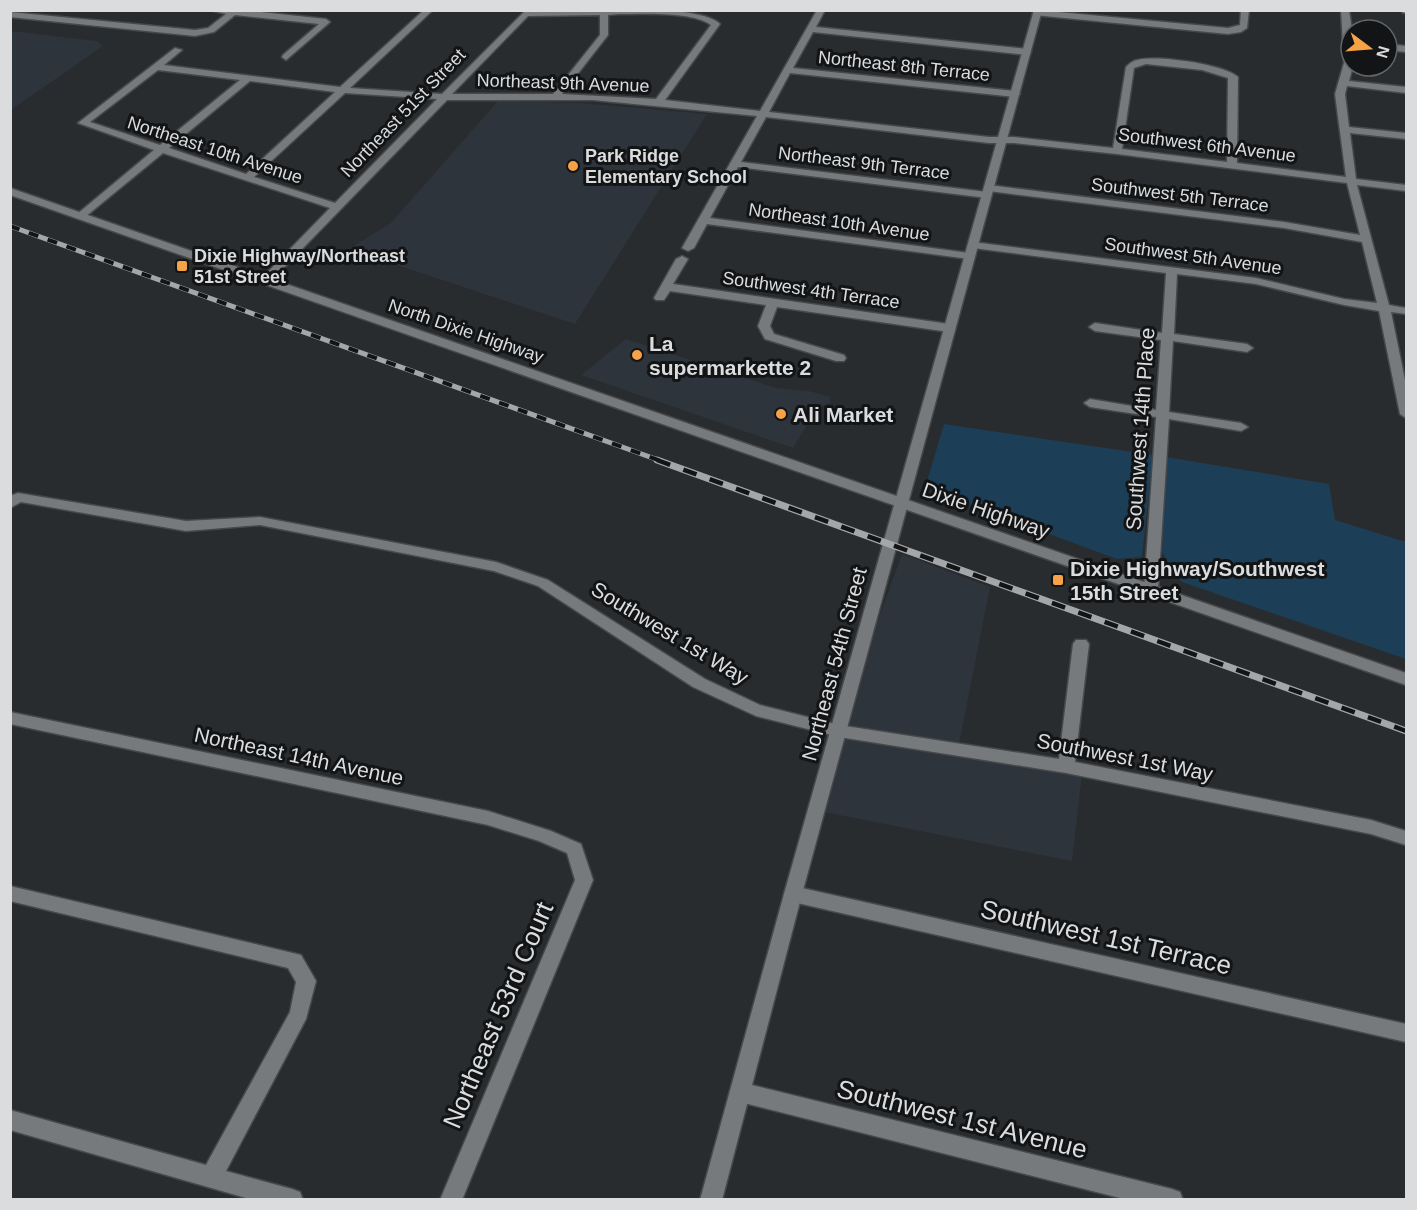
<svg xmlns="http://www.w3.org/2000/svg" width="1417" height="1210" viewBox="0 0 1417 1210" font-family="Arial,sans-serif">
<rect width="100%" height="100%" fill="#292c2e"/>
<!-- built -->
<path fill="#2d343b" d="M11,31L97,41L102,45L100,48L11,110Z
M498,101L580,103L707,114L575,324L349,249L391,223Z
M626,339L776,388L809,391L830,397V403L818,407L793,448L581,375Z
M902,554L990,587L957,754L1082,774L1072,861L824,812L876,626Z"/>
<!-- green -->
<path fill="#1d3e57" d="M944,424L1153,455L1142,557L1117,559L941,494L931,486L928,478Z
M1166,457L1329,484L1335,520L1406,542V659L1182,582L1170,568L1162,551Z"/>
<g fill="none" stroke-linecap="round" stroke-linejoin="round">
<defs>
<path id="minor" d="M210,10H242L326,19L330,22L286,60L282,57L283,55L319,24L235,15L214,32L195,36L10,17V12L195,30L208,28L226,14Z
M424,10H433L350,88L442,94L526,10C563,11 697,1 720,24L665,100L760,111L817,10H825L816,27L1027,49L1031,52L1027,55L813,32L793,68L1015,91L1020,94L1015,97L790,73L769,112L989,137H1014L1113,148L1126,67C1129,64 1132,61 1137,60C1158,55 1222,64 1238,77L1237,163L1346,177L1335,94L1344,63L1341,10H1349L1352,30L1351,66H1353L1349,81L1406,87V93L1347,86L1345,94L1349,127L1406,133V139L1350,133L1356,179L1406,185V191L1357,185L1389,305L1406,308V314L1391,312L1406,385V418L1400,414L1379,311L1344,305L1256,284L1177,274L1174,334L1247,344L1253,348L1247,352L1173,341L1169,412L1241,423L1248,427L1241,431L1169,419L1158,590L1151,595L1146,594L1144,590L1156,417L1090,407L1084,403L1090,399L1156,410L1161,340L1095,331L1089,327L1095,323L1162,333L1166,273L973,248L968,245L973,242L1256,278L1344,299L1377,303L1362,242L1284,228L989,191L984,188L989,185L1284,222L1360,235L1347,183L1117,154L1014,143H989L766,117L741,162L987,192L992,195L987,198L738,167L710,218L969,253L975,256L969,259L707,224L694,248L688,251L682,248L757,116L593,100H447L270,282L266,283L260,280L330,208L163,153L85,217L81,218L76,215L154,150L78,123L175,48L182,50L164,65L340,87ZM618,14C642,14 692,11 711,25L656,99L562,94L608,35V15ZM600,15V35L553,94H452L528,16ZM1146,64L1202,70L1228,78L1227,162L1122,149L1134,68ZM158,70L240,80L160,145L90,122ZM250,81L335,92L246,174L169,148ZM345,93L437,99L335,203L254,177Z
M1037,10L1228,28L1240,25L1241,10H1249L1247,28L1241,32L1228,34L1034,15L1033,13Z
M1401,10H1406V13H1403Z
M1387,44L1406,46V52L1387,50Z
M682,256L688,259L673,284L949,324L955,328L949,332L777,307L770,326L774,334L844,355L846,358L844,361H836L765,339L758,326L766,305L670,291L664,300H656L654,298L676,259Z
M18,493L186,521L260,517L496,562L548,580L705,679L760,705L839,725L1059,759L1073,644L1076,640H1086L1089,644L1075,762L1371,820L1406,831V845L1371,834L1066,773L839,737L756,716L693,687L538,586L494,571L260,525L186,531L21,502L10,508V496Z
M10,712L488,811L551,831L581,844L593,880L462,1200H440L575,880L567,853L539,841L488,825L10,724Z
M10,886L301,955L316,981L306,1019L226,1171L292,1189L300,1192L303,1200H253L10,1130V1110L206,1165L290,1012L296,982L288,968L10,901Z
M793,886L1406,1024V1042L793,902L787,899L784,894L787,889Z
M740,1082L1172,1189L1180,1192L1183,1200H1128L740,1102L733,1099L730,1092L733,1085Z"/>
<path id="tertiary" d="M1034,10H1042L802,894L722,1200H700L784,894Z"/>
<path id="secondary" d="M10,188L1406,673V685L10,195Z"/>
</defs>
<!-- minor casing -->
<use href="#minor" stroke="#46484a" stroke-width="3"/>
<!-- tertiary casing -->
<use href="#tertiary" stroke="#46484a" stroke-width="3"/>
<!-- secondary casing -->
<use href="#secondary" stroke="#46484a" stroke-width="3"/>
<!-- minor -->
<use href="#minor" fill="#777a7d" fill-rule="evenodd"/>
<!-- tertiary -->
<use href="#tertiary" fill="#777a7d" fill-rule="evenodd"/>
<!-- secondary -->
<use href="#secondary" fill="#777a7d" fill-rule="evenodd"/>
<defs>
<path id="rail-far1" d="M10,226L661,461"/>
<path id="rail" d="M657,460L1406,731"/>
</defs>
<!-- rail-far1 casing -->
<use href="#rail-far1" stroke="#a4a7a9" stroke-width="5"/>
<!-- rail casing -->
<use href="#rail" stroke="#a4a7a9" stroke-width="7"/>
<!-- rail-far1 -->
<use href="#rail-far1" stroke="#131415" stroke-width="4" stroke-dasharray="10" stroke-linecap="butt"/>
<!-- rail -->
<use href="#rail" stroke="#131415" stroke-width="4.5" stroke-dasharray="14" stroke-linecap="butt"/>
</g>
<!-- markers -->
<g fill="#f6a247" stroke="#131415" stroke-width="2">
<circle cx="573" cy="166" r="6"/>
<rect x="176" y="260" width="12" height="12" rx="3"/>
<circle cx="637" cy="355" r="6"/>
<circle cx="781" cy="414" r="6"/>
<rect x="1052" y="574" width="12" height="12" rx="3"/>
</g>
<g text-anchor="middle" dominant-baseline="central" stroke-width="6" stroke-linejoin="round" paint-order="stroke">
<!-- far-street labels -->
<g font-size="18" fill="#dadcde" stroke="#131415">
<text transform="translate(904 66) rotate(6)">Northeast 8th Terrace</text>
<text transform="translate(563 83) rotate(2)">Northeast 9th Avenue</text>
<text transform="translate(403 113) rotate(-46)">Northeast 51st Street</text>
<text transform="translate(1207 145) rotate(7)">Southwest 6th Avenue</text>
<text transform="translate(215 150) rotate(18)">Northeast 10th Avenue</text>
<text transform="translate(864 163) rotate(7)">Northeast 9th Terrace</text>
<text transform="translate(1180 195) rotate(7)">Southwest 5th Terrace</text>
<text transform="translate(839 222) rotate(8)">Northeast 10th Avenue</text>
<text transform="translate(1193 256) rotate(8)">Southwest 5th Avenue</text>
<text transform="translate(811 290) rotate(8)">Southwest 4th Terrace</text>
<text transform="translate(466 331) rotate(19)">North Dixie Highway</text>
</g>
<!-- far-poi labels -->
<g font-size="18" font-weight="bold" fill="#dadcde" stroke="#131415" text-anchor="start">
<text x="585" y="156">Park Ridge<tspan x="585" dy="21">Elementary School</tspan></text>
<text x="194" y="256">Dixie Highway/Northeast<tspan x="194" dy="21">51st Street</tspan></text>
</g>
<!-- poi labels -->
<g font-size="21" font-weight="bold" fill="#dadcde" stroke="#131415" text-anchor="start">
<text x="649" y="343">La<tspan x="649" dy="24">supermarkette 2</tspan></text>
<text x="793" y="414">Ali Market</text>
<text x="1070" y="568">Dixie Highway/Southwest<tspan x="1070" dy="24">15th Street</tspan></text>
</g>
<!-- street labels -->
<g font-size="21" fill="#dadcde" stroke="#131415">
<text transform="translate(1140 429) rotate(-86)">Southwest 14th Place</text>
<text transform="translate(986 510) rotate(19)">Dixie Highway</text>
<text transform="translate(670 633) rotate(31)">Southwest 1st Way</text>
<text transform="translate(834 664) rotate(-75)">Northeast 54th Street</text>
<text transform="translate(299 756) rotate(12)">Northeast 14th Avenue</text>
<text transform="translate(1125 757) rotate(11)">Southwest 1st Way</text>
</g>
<!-- near-street labels -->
<g font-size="26" fill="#dadcde" stroke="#131415">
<text transform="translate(1106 937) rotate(13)">Southwest 1st Terrace</text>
<text transform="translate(498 1015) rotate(-67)">Northeast 53rd Court</text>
<text transform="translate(962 1119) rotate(14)">Southwest 1st Avenue</text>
</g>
</g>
<!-- border -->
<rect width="1417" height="1210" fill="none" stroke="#dadcde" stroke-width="24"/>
<!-- north arrow -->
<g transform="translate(1369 48) rotate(106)"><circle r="28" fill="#131415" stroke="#636465" stroke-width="1.5"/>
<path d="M0-4.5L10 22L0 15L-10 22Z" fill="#f6a247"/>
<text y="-9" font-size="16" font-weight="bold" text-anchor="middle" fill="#dadcde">N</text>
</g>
</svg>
